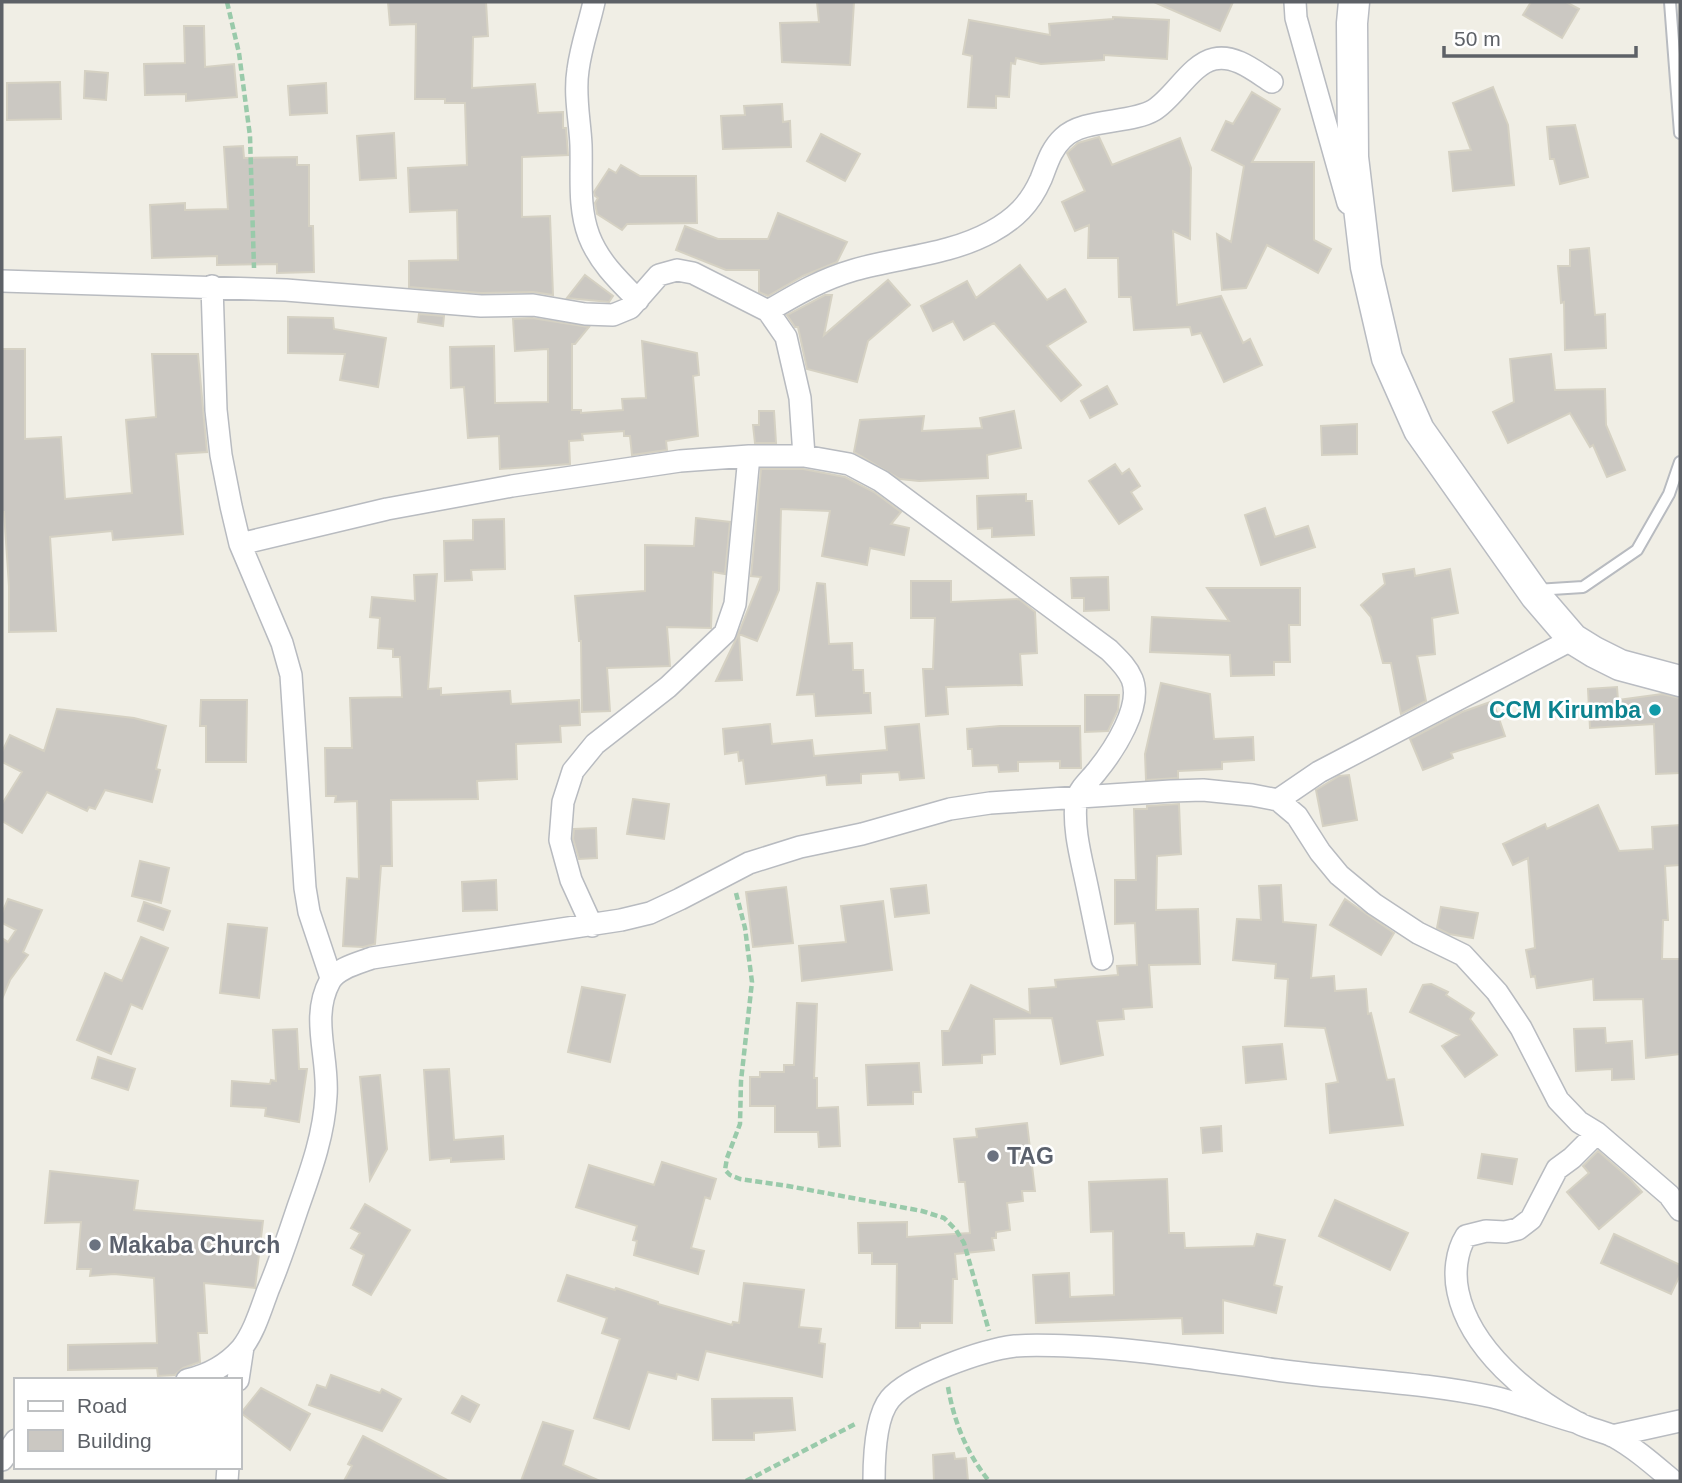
<svg xmlns="http://www.w3.org/2000/svg" width="1682" height="1483" viewBox="0 0 1682 1483" font-family="Helvetica,sans-serif">
<rect width="100%" height="100%" fill="#f0eee5"/>
<!-- building -->
<path fill="#cbc8c2" stroke="#d5d1c3" stroke-width="2" d="M388,2H486L488,36L473,37L472,88L535,84L538,113L563,112V128H566L568,155L522,157V217L550,216L553,295L533,292L481,293L409,287V261L458,260L457,210L410,212L408,168L467,165L465,103H445V99H415L416,24L390,25Z
M817,2H854L850,65L782,62L780,23L819,22Z
M1154,2H1233L1220,31Z
M1531,2H1566L1579,9L1562,38L1523,15Z
M1113,17L1169,20L1167,59L1104,55V60L1041,64L1016,58L1015,64L1011,63L1009,97L996,96V108L968,107L972,56L963,54L969,20L1050,35L1049,24L1113,19Z
M184,26H204L205,67L234,64L237,97L186,101V94L145,95L144,64L185,63Z
M85,71L108,73L106,100L84,98Z
M60,82L61,119L7,120V83Z
M326,83L327,113L290,115L288,86Z
M1493,87L1508,125L1514,185L1453,191L1449,152L1471,150L1453,103Z
M1252,92L1280,109L1252,162H1314V240L1331,249L1318,273L1267,245L1246,288L1222,290L1217,234L1231,242L1244,166L1212,150L1226,121L1233,124Z
M782,104L783,122L790,121L791,147L723,149L721,116L745,115L744,106Z
M1575,125L1588,177L1560,184L1554,159H1550L1547,127Z
M394,133L396,178L360,180L357,136Z
M821,134L860,154L845,181L807,161Z
M1099,137L1112,165L1180,138L1191,168L1190,239L1173,231L1177,305L1221,296L1243,343L1250,339L1262,365L1224,382L1201,333L1192,335L1190,327L1134,330L1131,297H1119L1118,258H1088L1089,225L1075,231L1062,202L1085,191L1067,153L1078,143Z
M243,146L244,158L297,157V165H309V226H313L314,272L277,273V264L217,265V256L152,258L150,205L185,203V210L228,209L224,147Z
M621,165L640,176H696L697,223L627,224L622,230L597,214L595,203L598,198L595,196L594,192L609,169L616,173Z
M778,213L847,242L837,262L803,276L768,296L759,292V270H726L676,250L685,226L718,239H768Z
M1589,248L1595,315L1605,314L1606,348L1565,350L1564,302L1561,303L1558,266H1570V250Z
M1020,265L1047,300L1065,289L1086,322L1047,346L1081,385L1061,401L994,323L964,340L953,321L933,331L921,306L967,281L976,298Z
M585,275L613,296L609,302L567,298Z
M888,280L910,305L868,341L857,382L807,369L798,327H795L787,315L825,295H832L824,335Z
M419,314L444,316L443,326L418,322Z
M288,317L333,318L334,329L386,338L378,387L340,380L345,354L288,353Z
M532,318L589,327L575,344H572V410H581V413L623,410L622,399L646,398L642,341L697,353L699,375L693,376L698,436L666,441L667,450L632,455L630,436H624V431L582,434L583,440L569,441L570,464L500,469L499,436L468,438L464,387L451,388L450,347L494,346L495,403L548,402V349L515,351L513,319Z
M2,349H25V439L61,437L65,499L132,493L126,420L156,417L152,354H198L207,452L176,454L183,534L113,540L112,531L50,537L56,631L9,632V586L4,512H2Z
M1551,354L1555,390L1605,389L1606,425L1625,470L1607,477L1593,445L1590,447L1570,413L1508,443L1493,412L1514,402L1510,359Z
M1107,386L1117,404L1090,418L1081,401Z
M759,411H774L776,443H755L753,425H759Z
M1014,411L1021,448L987,455L988,478L919,481L900,479L854,452L860,420L924,416L922,431L982,428L980,418Z
M1357,424V454L1322,455L1321,426Z
M1115,464L1122,474L1129,469L1140,486L1131,492L1142,509L1119,524L1089,481Z
M761,469H803L845,477L874,492L901,512L891,524L909,528L904,555L870,548L867,565L822,556L830,511L781,509L779,590L757,641L739,634L742,680L716,681L737,637L761,577L751,576Z
M1026,494V501H1032L1034,535L992,537V528L978,529L977,496Z
M1265,508L1275,537L1308,526L1315,547L1261,565L1245,515Z
M696,518L730,522L725,574L713,572L711,628L667,627L670,666L607,668L610,711L582,712L581,641H579L575,596L645,591V545L694,546Z
M504,519L505,569L471,570L472,580L445,581L444,541L473,540V520Z
M1414,569L1415,576L1450,569L1458,613L1432,618L1435,654L1417,656L1426,701L1401,714L1391,663H1383L1371,617L1361,605L1385,584L1383,574Z
M437,574L428,689L441,688V695L510,691L511,704L579,700L580,725L560,726L561,742L516,744L517,779L477,781L478,799L391,800L392,866H381L375,944L363,947L343,946L347,878L359,879L357,801L335,802L336,796H326L325,748H352L350,698L402,697L400,657H393V649L378,648L380,618L370,617L372,597L415,601L414,575Z
M1108,577L1109,610L1084,611V598H1072L1071,578Z
M911,581H951V602L1019,599L1035,612L1037,653L1020,654L1022,685L946,687L948,714L926,716L923,669H933L935,618H911Z
M817,583L825,584L829,644L852,643L853,670H863L864,693H870L871,713L816,716L814,694L797,695Z
M1207,588H1300V625H1289L1290,662H1274V675L1231,676L1230,655L1150,652L1152,617L1229,621Z
M1161,683L1210,694L1214,739L1253,737L1254,760L1222,762V769L1178,771V778L1146,780L1145,754Z
M1617,687L1618,700L1662,694L1680,698V773L1656,774L1654,724L1590,728L1588,689Z
M1085,695H1119L1118,710L1108,731L1085,732Z
M201,700H247L246,762H206V726H200Z
M1493,701L1505,736L1451,753L1453,758L1423,770L1410,739L1462,712Z
M57,709L134,718L166,726L156,769L160,770L152,802L105,790L95,809L89,807L87,811L47,792L22,833L2,821V804L22,772L2,762V752L10,735L44,751Z
M770,724L772,744L812,740L814,756L887,750L885,727L919,724L924,778L900,780L899,772L861,774V783L827,785L826,775L746,784L743,760L739,761L738,752L725,754L723,729Z
M1000,726H1080L1081,768H1060V761L1018,762V771L999,772L998,765L973,766L972,749H968L967,729Z
M1349,775L1357,820L1323,826L1316,790L1339,776Z
M633,799L669,804L664,839L627,834Z
M1179,804L1181,854L1157,856L1156,910L1198,909L1200,964L1149,965L1152,1007L1123,1009L1124,1019L1097,1021L1103,1055L1061,1064L1052,1018L994,1019L995,1054L982,1055V1063L943,1065L942,1031H949L971,985L1030,1013L1029,989L1056,987L1055,980L1118,975L1117,966L1137,965L1135,923L1115,924V880H1136L1134,809H1147V806Z
M1598,805L1619,851L1653,849L1652,827L1680,825V865L1665,866L1668,920H1663L1662,959H1680V1054L1646,1058L1643,999L1594,1000L1593,979L1537,988L1535,976L1531,977L1526,950L1535,948L1528,858L1513,865L1503,844L1545,824L1547,829Z
M596,828L597,858L579,859L573,839L574,829Z
M140,861L169,868L161,903L132,896Z
M496,880L497,910L463,911L462,882Z
M926,885L929,913L895,917L891,889Z
M1281,885L1283,922L1316,925L1311,978L1334,976L1335,991L1366,989L1368,1014L1371,1013L1387,1080L1394,1079L1403,1125L1330,1133L1326,1084L1338,1082L1325,1028L1285,1026L1288,979L1275,978L1276,964L1233,960L1237,919L1261,920L1259,886Z
M786,887L793,943L753,947L746,892Z
M8,899L42,910L23,952L28,955L10,980L2,999V938L8,942L16,930L2,923V913Z
M1345,899L1394,933L1381,955L1330,925Z
M883,901L892,970L802,981L799,946L846,942L841,906Z
M144,902L170,911L163,930L138,921Z
M1441,907L1478,913L1473,938L1449,934L1437,928Z
M228,924L267,928L259,998L220,993Z
M141,937L168,948L142,1009L131,1004L111,1054L77,1040L105,973L122,981Z
M1431,984L1448,992L1446,995L1474,1013L1470,1019L1497,1055L1465,1077L1442,1046L1459,1035L1410,1012L1423,985Z
M582,987L625,995L610,1062L568,1052Z
M797,1003L817,1004L814,1078H817V1108L838,1107L840,1146L819,1147L818,1132H775V1106H750V1077H760V1072H784V1065H794Z
M1605,1028L1606,1043L1632,1041L1634,1079L1612,1080V1069L1576,1071L1574,1029Z
M297,1029L299,1069H307L299,1122L265,1116L266,1108L231,1106L232,1081L270,1084L271,1080L276,1081L273,1030Z
M1282,1044L1286,1079L1246,1083L1243,1047Z
M98,1057L135,1069L128,1090L92,1078Z
M919,1063L921,1092H913V1104L868,1105L866,1065Z
M449,1069L454,1140L503,1136L504,1159L451,1162V1158L430,1160L424,1070Z
M380,1075L387,1149L370,1180L360,1077Z
M1027,1123L1035,1191H1022L1023,1201L1007,1203L1010,1230L996,1232V1238H992L994,1250L955,1254L957,1279H953L952,1323H920V1328H896L897,1264H872V1253H859L858,1223L907,1222V1237L970,1233L965,1182H959L954,1139L977,1137L976,1129Z
M1221,1126L1222,1151L1203,1153L1201,1128Z
M1598,1151L1630,1179L1642,1192L1599,1229L1567,1192L1589,1173L1583,1166Z
M1482,1154L1517,1159L1512,1184L1478,1178Z
M662,1162L716,1179L710,1199L705,1197L691,1248L704,1251L698,1274L634,1255L637,1241L633,1240L637,1226L576,1207L589,1165L654,1185Z
M50,1171L138,1181L134,1210L263,1221L255,1288L204,1283L207,1333H198L200,1362L183,1368L175,1375L158,1376L157,1368L68,1370V1345L157,1343L154,1278L114,1274L90,1276L91,1269H77L81,1222L45,1223Z
M1167,1179L1169,1233H1184L1185,1248L1254,1246L1257,1234L1285,1240L1274,1285L1282,1287L1276,1313L1223,1300V1333L1183,1334L1182,1318L1036,1323L1033,1275L1069,1273L1070,1297L1114,1295L1113,1231L1091,1232L1089,1182Z
M1335,1200L1408,1233L1390,1270L1319,1236Z
M365,1204L410,1230L371,1295L353,1285L364,1255L351,1248L360,1233L351,1228Z
M1614,1234L1680,1265V1275L1671,1294L1601,1263Z
M567,1275L615,1290L616,1288L658,1302V1304L732,1325L733,1322L739,1323L744,1283L804,1290L799,1327L821,1329L819,1343L825,1344L822,1377L706,1351L698,1380L677,1374L676,1379L648,1372L629,1429L594,1418L620,1339L602,1333L607,1318L558,1301Z
M331,1375L380,1393L382,1389L401,1399L382,1431L309,1405L317,1385L326,1388Z
M261,1388L310,1414L290,1450L241,1413Z
M462,1396L479,1405L470,1422L452,1413Z
M792,1398L795,1430L754,1433V1440H713L712,1399Z
M543,1422L573,1431L563,1465L600,1481H521Z
M363,1436L449,1481H344L352,1466L348,1464Z
M954,1453L955,1459L966,1458L968,1481H934L933,1455Z"/>
<g fill="none" stroke-linecap="round" stroke-linejoin="round">
<defs>
<path id="lane" d="M1670,2L1680,133
M1536,590L1583,587L1637,550L1669,494L1680,462"/>
<path id="street" d="M594,2C589,25 581,46 578,70C574,95 580,121 581,145C582,176 578,207 589,236C599,262 619,281 638,300
M1295,2L1296,18L1348,203
M2,281L286,290L481,306L533,305L585,314L613,315L630,308L659,275L677,270L693,273L768,311L786,337L800,398L804,456
M212,286L216,410L221,455L231,506L240,544L282,643L291,675L305,888L309,912L331,978
M768,311C797,294 820,280 854,270C899,257 949,255 991,232C1015,219 1030,204 1041,179C1047,164 1051,149 1063,138C1083,118 1131,124 1154,110C1174,98 1191,64 1214,59C1235,54 1256,72 1272,82
M240,544L387,509L512,486L680,461L749,456H804L849,464L881,481L1109,650C1118,659 1127,667 1132,679C1143,706 1114,750 1097,771C1091,779 1078,790 1076,801C1073,830 1081,857 1087,886C1092,910 1097,934 1102,959
M1278,800L1319,772L1573,639
M592,926L571,880L560,840L563,802L573,771L595,744L668,687L725,633L735,604L749,456
M1597,1133L1572,1158L1557,1169L1531,1219L1518,1229L1505,1232L1486,1231L1466,1236C1456,1252 1454,1274 1458,1292C1470,1349 1529,1397 1578,1423C1589,1429 1602,1431 1613,1436C1635,1448 1654,1465 1673,1481
M187,1380C209,1375 226,1366 241,1349C254,1333 261,1309 268,1290C279,1264 288,1237 297,1210C310,1173 324,1136 326,1096C329,1057 310,1017 330,981C337,968 359,963 372,958L621,920L650,913L680,899L749,863L800,847L862,834L950,809L990,803L1171,791L1203,790L1252,795L1278,800L1297,816L1320,852L1339,875L1374,904L1418,933L1463,955L1497,992L1521,1028L1558,1100L1579,1122L1597,1133L1669,1195L1680,1210
M238,1380L243,1347
M1612,1436L1680,1421
M2,1460L16,1440
M227,1481L228,1467
M874,1481C874,1459 875,1417 890,1399C910,1375 983,1350 1015,1346C1039,1344 1064,1346 1089,1347C1152,1351 1214,1361 1277,1370C1349,1380 1422,1382 1493,1397C1522,1404 1550,1415 1579,1423"/>
<path id="secondary" d="M1354,2L1352,23L1353,157L1366,267L1387,358L1419,430L1536,596L1573,639L1594,652L1620,665L1680,681"/>
</defs>
<!-- lane casing -->
<use href="#lane" stroke="#b8bbc0" stroke-width="14"/>
<!-- street casing -->
<use href="#street" stroke="#b8bbc0" stroke-width="24"/>
<!-- secondary casing -->
<use href="#secondary" stroke="#b9bcc2" stroke-width="33"/>
<!-- path -->
<path stroke="#99caaa" stroke-width="4.5" stroke-dasharray="7 3.5" stroke-linecap="butt" d="M227,2L239,53L250,136L254,268
M736,893L745,928L752,982L741,1081L740,1124L727,1158L725,1170L730,1175L740,1179L788,1186L922,1211L944,1218L956,1230L964,1243L989,1331
M948,1387C954,1422 967,1454 989,1481
M746,1481L857,1423"/>
<!-- lane -->
<use href="#lane" stroke="#fff" stroke-width="10"/>
<!-- street -->
<use href="#street" stroke="#fff" stroke-width="21"/>
<!-- secondary -->
<use href="#secondary" stroke="#fff" stroke-width="30"/>
</g>
<!-- markers -->
<circle fill="#0f9aa8" stroke="#fff" stroke-width="2.5" cx="1655" cy="710" r="7"/>
<g fill="#6b7280" stroke="#fff" stroke-width="2.5">
<circle cx="993" cy="1156" r="7"/>
<circle cx="95" cy="1245" r="7"/>
</g>
<g text-anchor="middle" dominant-baseline="central" stroke-width="5" stroke-linejoin="round" paint-order="stroke">
<!-- culture labels -->
<g font-size="23" font-weight="bold" fill="#0d838f" stroke="#fff" text-anchor="end">
<text x="1641" y="710">CCM Kirumba</text>
</g>
<!-- worship labels -->
<g font-size="23" font-weight="bold" fill="#5b616d" stroke="#fff" text-anchor="start">
<text x="1007" y="1156">TAG</text>
<text x="109" y="1245">Makaba Church</text>
</g>
</g>
<!-- border -->
<rect width="1682" height="1483" fill="none" stroke="#5d6167" stroke-width="7"/>
<!-- legend -->
<rect x="14" y="1378" width="228" height="91" fill="#ffffff" stroke="#bec0c2" stroke-width="2"/>
<rect x="28" y="1401" width="35" height="10" fill="#ffffff" stroke="#bec0c2" stroke-width="2"/>
<text x="77" y="1413" font-size="21" fill="#5d6167">Road</text>
<rect x="28" y="1430" width="35" height="21" fill="#cbc8c2" stroke="#bec0c2" stroke-width="2"/>
<text x="77" y="1448" font-size="21" fill="#5d6167">Building</text>
<!-- scale -->
<path d="M1444 46v10h192v-10" fill="none" stroke="#5d6167" stroke-width="3.5"/>
<text x="1454" y="46" font-size="21" fill="#5d6167" stroke="#ffffff" stroke-width="5" paint-order="stroke">50 m</text>
</svg>
